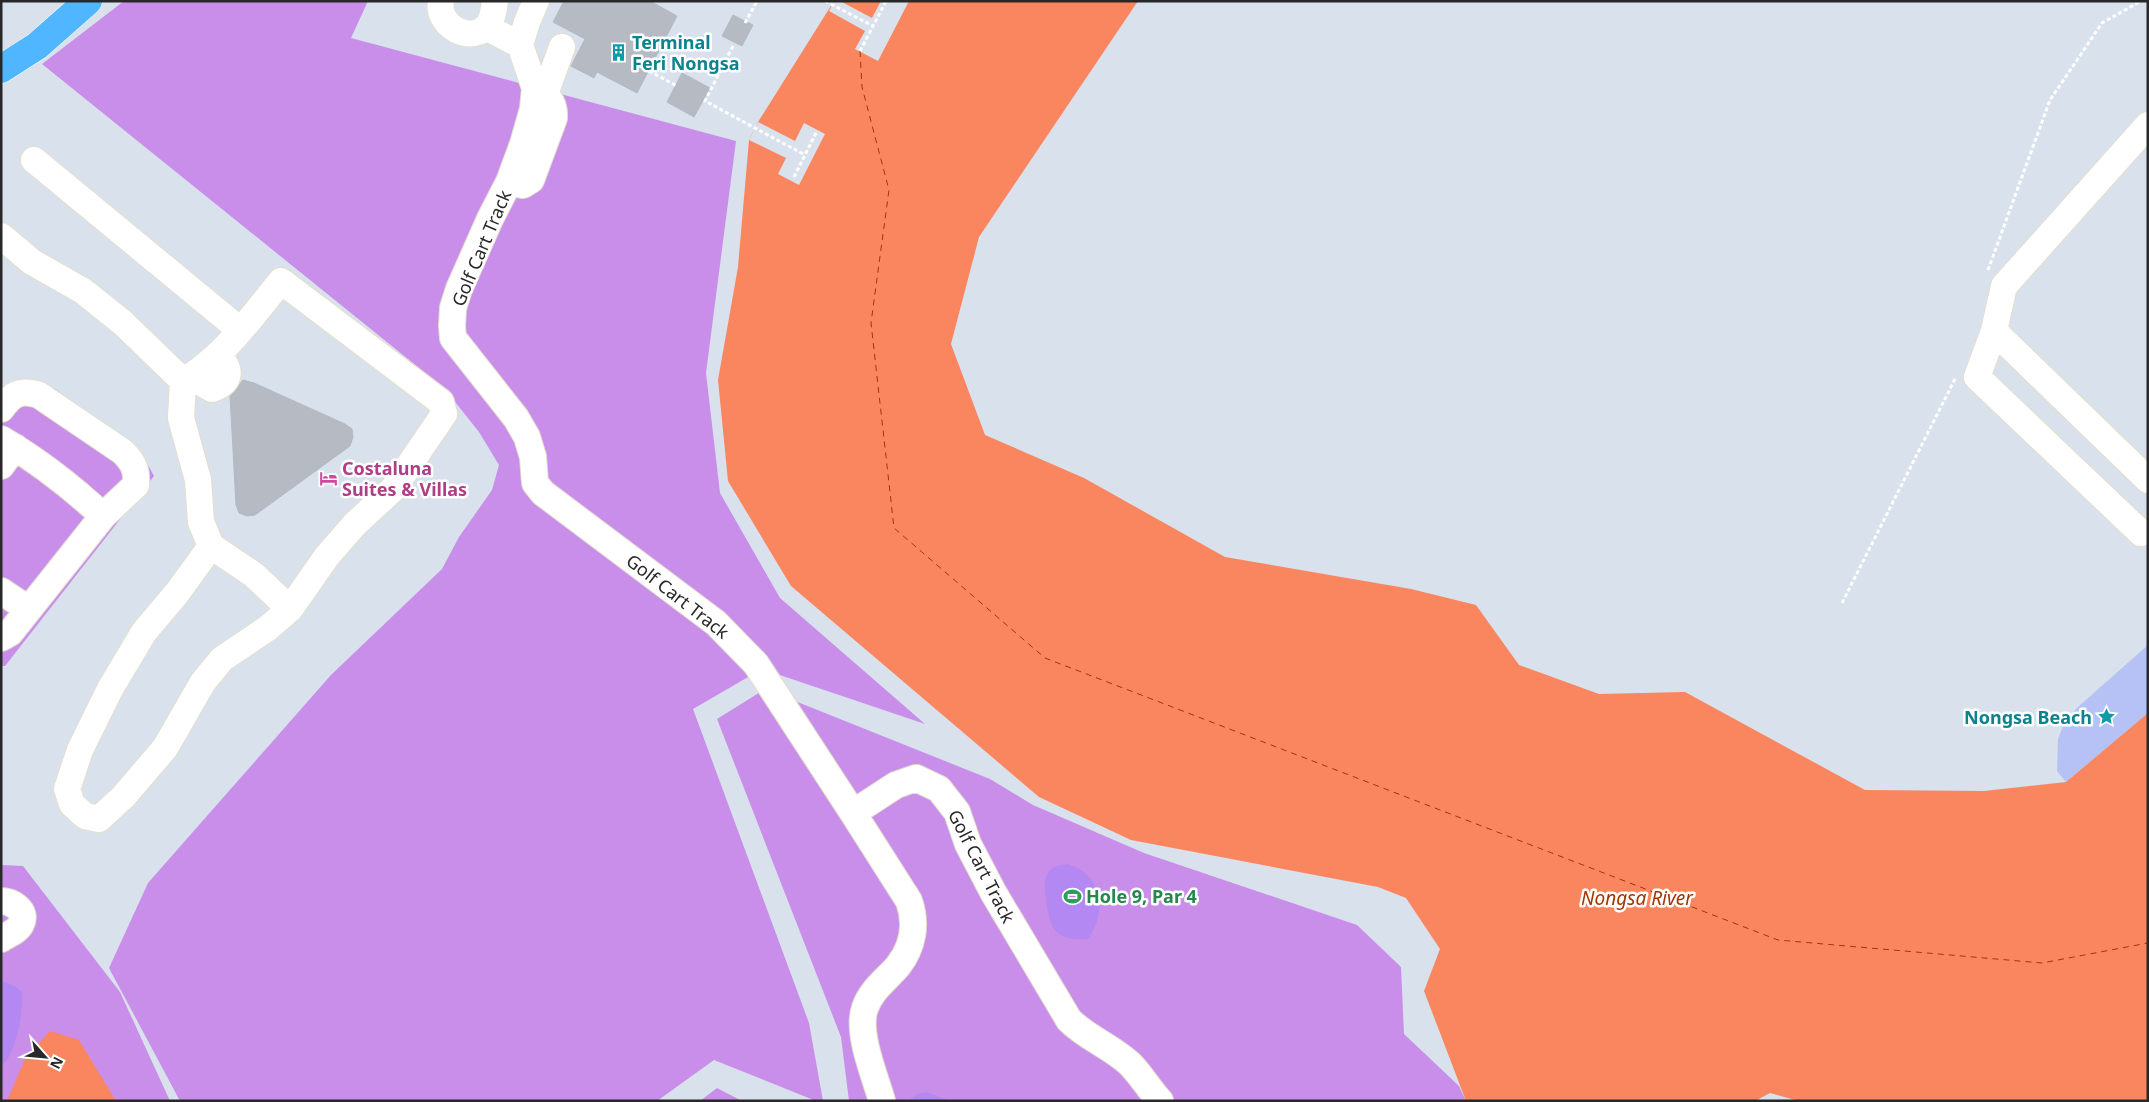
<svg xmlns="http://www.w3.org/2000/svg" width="2149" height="1102" viewBox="0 0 2149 1102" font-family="'Noto Sans',sans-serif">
<rect width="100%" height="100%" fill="#d8e1ec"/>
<!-- green -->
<path fill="#c98ee9" d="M124,1H368L351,38L736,141L706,373L720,493L780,598L925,724L762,669L693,709L809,1023L823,1101H816L714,1060L657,1101H180L109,968L148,883L331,675L442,569L459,537L492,490L499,465L479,432L444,388L42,64Z
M20,379L55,389L142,454L154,476L5,666H1V388Z
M765,689L990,779L1033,805L1144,853L1357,925L1401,967L1404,1034L1459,1086L1466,1101H849L841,1037L717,719Z
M1,865L23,866L120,992L170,1101H1Z
M717,1088L742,1101H700Z"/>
<!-- sand -->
<path fill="#b6c1f6" d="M2148,645V713L2066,782L2057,771L2058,739L2065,721L2078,707Z"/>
<!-- pitch -->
<path fill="#b388f2" d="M1068,864C1102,875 1108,911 1088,939C1054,941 1049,928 1046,897C1045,891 1044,880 1047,874C1052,866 1060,865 1068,864Z
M1,981L15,986L22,992C24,1008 16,1057 1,1066Z
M926,1092L951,1101H908L917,1094Z"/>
<!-- water -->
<path fill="#fa865f" d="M834,1H1138L979,237L951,344L985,435L1084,478L1225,557L1411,589L1476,605L1519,665L1599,694L1685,692L1865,790L1984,791L2066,782L2148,713V1101H1799L1770,1093L1755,1101H1466L1424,991L1440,949L1406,898L1378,887L1131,840L1039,797L791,586L728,481L718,380L738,267L749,140L758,122Z
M50,1031L79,1040L116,1101H7L25,1059Z"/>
<!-- pier -->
<path fill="#d8e1ec" d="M834,1H840L872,18L881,1H909L878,61L855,49L865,31L829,11Z
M758,122L795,141L804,123L825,134L799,185L778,174L786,158L749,140Z"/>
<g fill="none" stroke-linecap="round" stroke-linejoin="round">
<!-- ferry -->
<path stroke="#a43600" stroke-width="1" stroke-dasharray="6 5" stroke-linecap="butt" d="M860,51L862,87L889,190L871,323L894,528L1045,658L1778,940L2042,963L2148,943"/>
</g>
<!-- building -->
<path fill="#b5bac3" stroke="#b1bac7" d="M564,1H650L677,16L637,93L597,72L594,78L571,66L585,39L553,22Z
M733,15L753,25L742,46L722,36Z
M682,73L710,88L694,117L667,102Z
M243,380L254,383L345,424L352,429L353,437L350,446L255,515L247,516L239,513L236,505L230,396Z"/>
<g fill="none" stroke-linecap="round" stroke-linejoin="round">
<defs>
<path id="minor" d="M441,1C436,26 472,46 489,24C493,17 494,9 495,1
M486,27L520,45L535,88L533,109L523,144L509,182L490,219L459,289L453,308L452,326L453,338L516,418L527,437L533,457L535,483L543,493L716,623L756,664L853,813
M520,45L527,22L536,1
M545,94L562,47
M34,160L240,330
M509,182L523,185L531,180L554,118C555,102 548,96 535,88
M1,236L32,262L83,291L123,323L183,381L181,418L198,480L201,522L211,546L177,593L144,632L110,689L80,750L67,789L72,804L85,816L99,819L123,797L165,748L203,682L222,659L268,628L290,609L327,556L355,524L393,489L444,414L441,402L281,281C252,316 223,358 183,381
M1994,331L2148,480
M197,374L203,384L212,389C232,382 232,368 217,355
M1,409C12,394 20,389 39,395L123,452C134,463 137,470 136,485L103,516
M1,439C37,460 73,488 103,516L10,633L1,638
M1,466L15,447
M2141,533L1977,377L1994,331L2004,286L2148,125
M211,546L254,575L290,609
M1,591L28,609
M1,901C12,901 28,911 21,924C18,931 7,935 1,939
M882,1101C875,1076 856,1032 865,1008C871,990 886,980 898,966C913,947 917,924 909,901L853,813L896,785L916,778L939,789L957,812L968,844L993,892L1069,1020C1087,1038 1112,1047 1130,1064C1141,1075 1149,1089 1160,1101"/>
<path id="highway" d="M1,69L37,46L88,1"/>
</defs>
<!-- minor casing -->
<use href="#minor" stroke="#e3dfcd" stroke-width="28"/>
<!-- highway casing -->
<use href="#highway" stroke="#fff" stroke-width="29"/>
<!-- path -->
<path stroke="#fff" stroke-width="3" stroke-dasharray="4 2.5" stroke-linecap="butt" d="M825,1L873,26
M745,23L757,1
M733,46L705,101L805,155
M860,51L886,1
M649,71L677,86
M794,177L816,133
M1988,270L2050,100L2102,23L2141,1
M1842,603L1955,379"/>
<!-- minor -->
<use href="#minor" stroke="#fff" stroke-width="26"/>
<!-- highway -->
<use href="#highway" stroke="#50b6ff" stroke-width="28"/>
</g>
<!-- icons -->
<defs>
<symbol id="building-bare" viewBox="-9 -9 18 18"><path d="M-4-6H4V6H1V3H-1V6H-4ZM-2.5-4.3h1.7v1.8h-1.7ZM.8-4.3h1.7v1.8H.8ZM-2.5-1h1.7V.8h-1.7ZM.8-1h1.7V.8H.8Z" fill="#0f9aa8" stroke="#fff" stroke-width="2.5" paint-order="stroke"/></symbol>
<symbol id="hotel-bare" viewBox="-9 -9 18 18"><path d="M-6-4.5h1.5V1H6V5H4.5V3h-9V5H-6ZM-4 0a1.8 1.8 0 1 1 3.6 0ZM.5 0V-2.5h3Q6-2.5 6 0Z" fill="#d1479c" stroke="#fff" stroke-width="2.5" paint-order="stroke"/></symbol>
<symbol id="sight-bare" viewBox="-9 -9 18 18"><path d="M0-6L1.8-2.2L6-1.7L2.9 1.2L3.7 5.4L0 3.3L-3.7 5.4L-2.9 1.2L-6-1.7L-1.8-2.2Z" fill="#0f9aa8" stroke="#fff" stroke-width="2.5" paint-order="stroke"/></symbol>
<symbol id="stadium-bare" viewBox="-9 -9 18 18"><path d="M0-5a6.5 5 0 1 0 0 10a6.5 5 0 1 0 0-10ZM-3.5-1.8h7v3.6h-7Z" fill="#2e9e5b" stroke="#fff" stroke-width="2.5" paint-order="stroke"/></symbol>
</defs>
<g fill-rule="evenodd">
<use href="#building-bare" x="606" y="40" width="25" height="25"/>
<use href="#hotel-bare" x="316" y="466" width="25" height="25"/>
<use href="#sight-bare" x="2094" y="704" width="25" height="25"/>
<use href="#stadium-bare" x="1060" y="884" width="25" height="25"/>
</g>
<g text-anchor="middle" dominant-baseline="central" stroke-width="5" stroke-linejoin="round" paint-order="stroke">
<!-- culture labels -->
<g font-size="18" font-weight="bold" fill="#0d838f" stroke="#fff" text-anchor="start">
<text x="632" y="42">Terminal<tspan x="632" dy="21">Feri Nongsa</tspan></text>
<text x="2092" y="717" text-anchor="end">Nongsa Beach</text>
</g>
<!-- street labels -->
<g font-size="18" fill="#282828" stroke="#fff">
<text transform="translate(481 248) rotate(-67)">Golf Cart Track</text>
<text transform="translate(678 596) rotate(38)">Golf Cart Track</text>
<text transform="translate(982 866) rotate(63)">Golf Cart Track</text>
</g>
<!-- hotel labels -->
<g font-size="18" font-weight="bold" fill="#b23c85" stroke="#fff" text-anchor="start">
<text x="342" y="468">Costaluna<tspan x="342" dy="21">Suites &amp; Villas</tspan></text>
</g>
<!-- leisure labels -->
<g font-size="18" font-weight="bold" fill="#27864d" stroke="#fff" text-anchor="start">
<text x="1086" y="896">Hole 9, Par 4</text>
</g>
<!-- water labels -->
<g font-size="19" font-style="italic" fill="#a43600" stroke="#fff">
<text x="1637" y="898">Nongsa River</text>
</g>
</g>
<!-- border -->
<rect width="2149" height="1102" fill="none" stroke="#282828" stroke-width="5"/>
<!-- north arrow -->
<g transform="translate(45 1057) rotate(117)" stroke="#ffffff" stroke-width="4" paint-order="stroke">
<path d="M0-4L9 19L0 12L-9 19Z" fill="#282828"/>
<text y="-8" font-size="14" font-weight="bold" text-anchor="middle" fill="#282828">N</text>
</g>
</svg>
